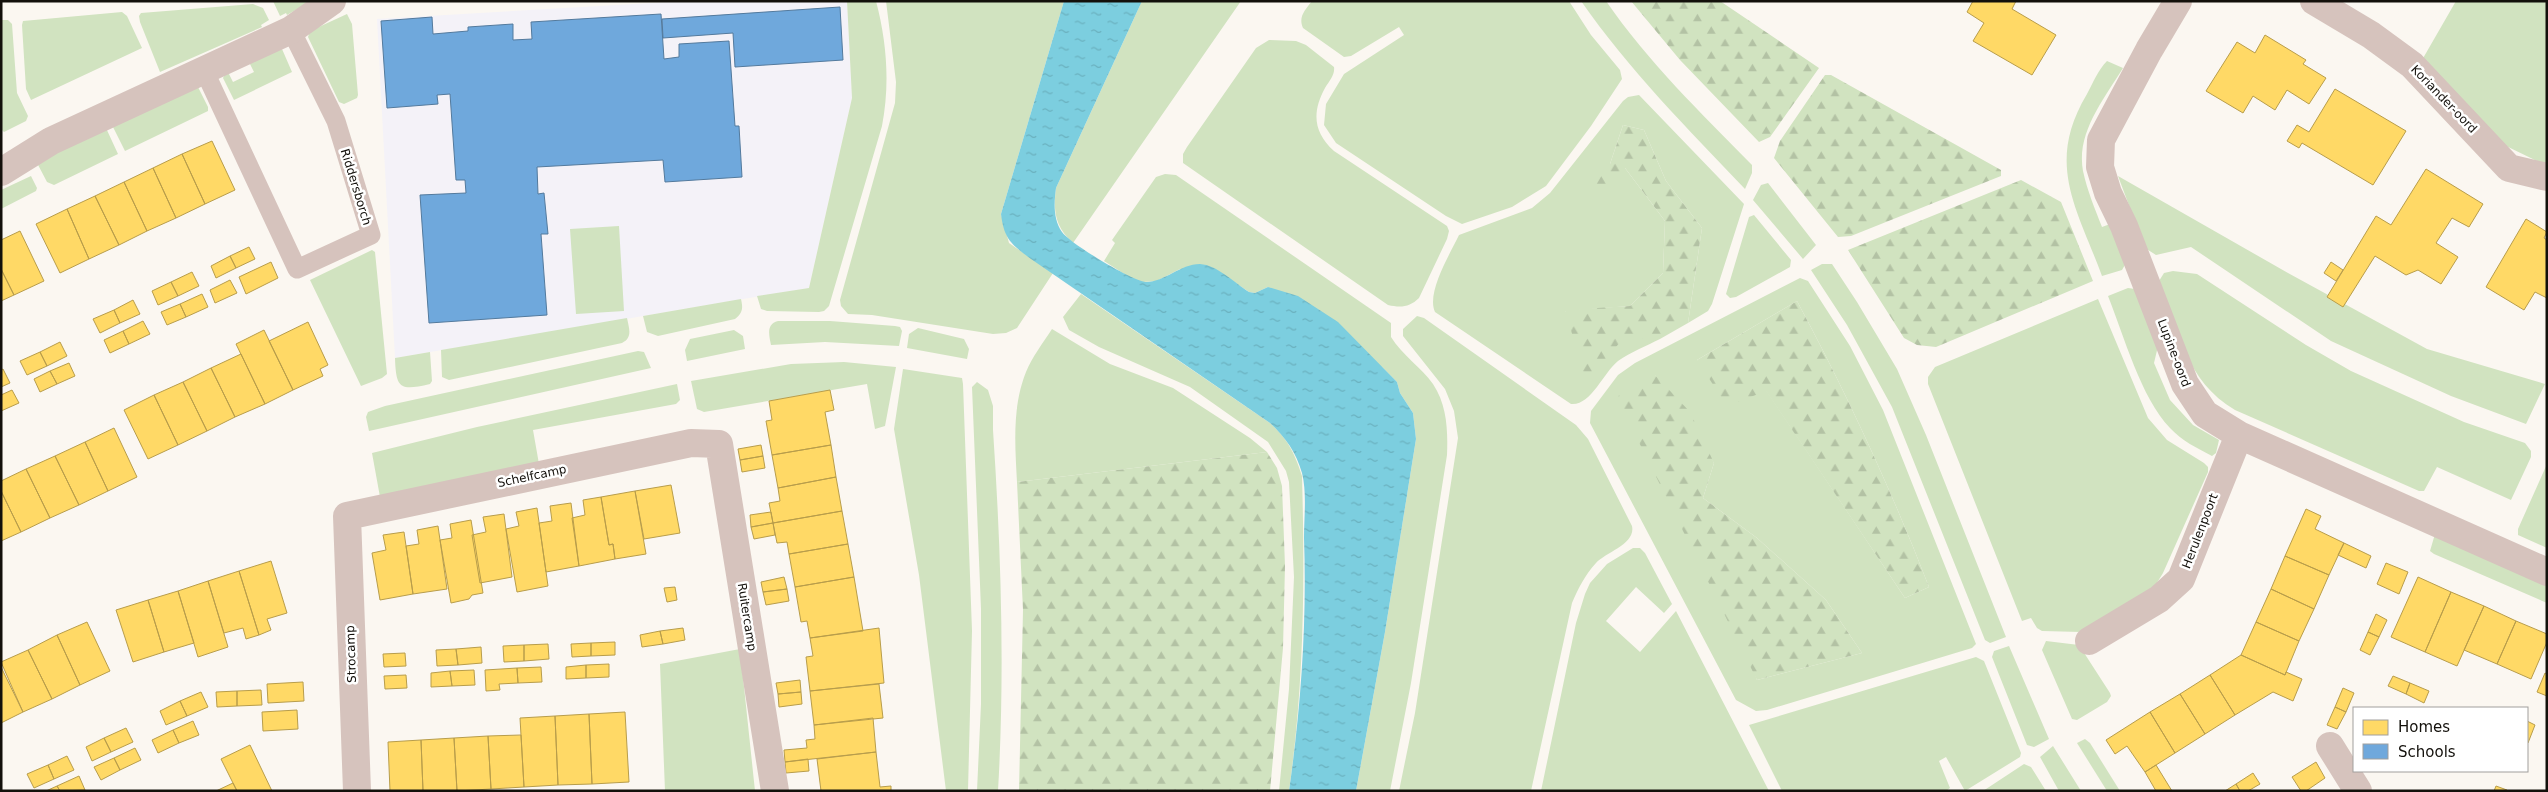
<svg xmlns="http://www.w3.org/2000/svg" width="2548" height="792" viewBox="0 0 2548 792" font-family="'DejaVu Sans',sans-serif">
<defs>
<pattern id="forest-firs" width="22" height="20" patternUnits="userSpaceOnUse" patternTransform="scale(1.25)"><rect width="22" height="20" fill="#d1e3c0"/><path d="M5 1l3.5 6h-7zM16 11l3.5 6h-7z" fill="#b3c2a4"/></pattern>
<pattern id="water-ripples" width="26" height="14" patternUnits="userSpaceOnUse" patternTransform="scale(1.25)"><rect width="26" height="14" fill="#7ccedf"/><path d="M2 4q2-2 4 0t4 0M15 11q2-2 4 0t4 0" fill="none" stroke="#6ab0be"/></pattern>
</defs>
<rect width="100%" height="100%" fill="#fbf7f1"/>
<!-- education -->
<path fill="#f4f2f8" d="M686,1H847L852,98L809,288L395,358L377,19Z"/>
<!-- green -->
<path fill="#d1e3c0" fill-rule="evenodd" d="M273,1H311L287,15L286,13L280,16Z
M847,1H876C887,43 890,84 882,126L829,306L824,311L819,312L767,311L761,309L757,296L809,288L852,98Z
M886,1H1064L1001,214L1009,243L1053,273L1017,328L1006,333L993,334L872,315L848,314L841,306L840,300L895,103L896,82Z
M1142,1H1241L1073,243C1055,227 1053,211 1056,188Z
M1312,1H1569L1591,35L1620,70L1622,79L1591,126L1546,186L1512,207L1462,224L1446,216L1336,143L1324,125L1326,104L1344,74L1404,35L1399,27L1351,56L1344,57L1303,28C1298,17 1305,10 1312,1Z
M1581,1H1606C1648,62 1701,113 1752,165V173L1745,189C1688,129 1629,70 1581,1Z
M2456,1H2547V166L2502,144L2422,60Z
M253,4L263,8L269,20L261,25L262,27L160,72L140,22L139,16L141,13Z
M122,12L127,16L142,48L31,100L26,89L22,25L23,21Z
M347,14L352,24L358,95L357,98L344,104L339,102L308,37L310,31Z
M1,20H8L12,24L17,93L28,116L26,121L4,132L1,129Z
M1269,40L1296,41L1306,45L1334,67C1335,75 1330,80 1325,88C1312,112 1313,132 1334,151L1447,226L1449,231L1447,239L1419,298C1410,307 1401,308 1388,305L1183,163V154L1187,147L1256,48Z
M282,49L292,72L234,100L223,78L227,70L233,82L254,72L248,60Z
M2107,61L2123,68C2104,99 2076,133 2083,171C2087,190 2095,209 2102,227L2110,224L2126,263L2122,270L2102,276C2077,208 2045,164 2087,94C2093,83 2098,70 2107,61Z
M198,87L208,107V111L125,151L112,125Z
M1639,95L1744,204L1712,304L1708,311L1688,323L1702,228L1666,181L1644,130L1623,125L1610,164L1625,168L1665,221L1663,273L1630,306L1565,311L1623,339H1660C1646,346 1631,352 1618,361C1603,373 1591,406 1571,404L1435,312C1426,293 1450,254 1459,235L1532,208L1550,193L1623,101L1628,97Z
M106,128L118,154L54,185L47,182L36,161Z
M1165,174L1176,175L1391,323V337C1402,355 1421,367 1433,384C1447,405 1448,430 1447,455L1411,683L1390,791H1356L1385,632L1416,439L1413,413L1400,393L1397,382L1383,368L1268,287L1255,293L1249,292L1215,269H1180L1157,281L1143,282L1132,279L1104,261L1115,243L1112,240L1156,177Z
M31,176L37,188L36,191L1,209V190Z
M2118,176L2288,273L2427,349L2545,384L2526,424L2451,396L2331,341L2191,247L2156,255L2145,248Z
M1768,183L1816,245L1803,259L1753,200L1761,185Z
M1754,215L1791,260L1790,267L1736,297L1730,298L1726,294L1749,217Z
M619,226L624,311L576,314L570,229Z
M372,250L375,252L387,374L382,378L361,386L310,280Z
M1822,264H1832L1857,302L1897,369L1926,435L2006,637L1990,643L1985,640L1892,407L1847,325L1811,270Z
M2173,271L2197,274L2306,345L2351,371L2464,422L2525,443L2531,451V457L2511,500L2437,467L2424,491H2419L2235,410C2186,381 2178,331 2159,281L2164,273Z
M1800,278L1808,281L1850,346L1883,410L1976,644L1972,648L1767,710L1756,711L1736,700L1590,423L1591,411L1618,375L1635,363ZM1797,301C1847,394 1891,489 1929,587L1905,598L1766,390L1697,360ZM1655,375L1714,463L1703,498L1757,538L1826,600L1862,653L1757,680Z
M2128,288L2135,289L2159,342L2154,363L2170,400L2193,425L2219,440L2216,453L2212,456C2197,448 2182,441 2170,428C2141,398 2124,336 2108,296Z
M1081,294L1270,423C1288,439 1295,454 1302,476C1305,582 1304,686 1289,791H1279L1289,689L1294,577L1289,482L1286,471L1268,442L1190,387L1099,347L1069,330L1063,317Z
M741,299C743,308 743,313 735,319L658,336L647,332L643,316Z
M2098,299L2148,418L2167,440L2204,463L2208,467V472L2163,573L2155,586L2081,632L2042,631L2037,628L2031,618L2022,621L1928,384V377L1935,367Z
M1417,316L1424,318L1576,425L1588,439L1632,526C1636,544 1606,552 1596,563C1585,575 1578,589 1572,603L1531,791H1399L1415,713L1458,438L1454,411L1445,389L1403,336V329Z
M627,318C629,328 633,338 622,343L449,380L442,377L441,350Z
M778,321H830L895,326L900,327L902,331L899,346L825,342L771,345C769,335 766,324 778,321Z
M918,328L964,339L969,349L967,359L907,348L909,334Z
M1052,329L1110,364L1173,388L1250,438L1267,452L1017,482C1015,445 1012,407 1026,372C1032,357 1043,343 1052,329Z
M734,330L743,336L745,349L687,361L685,350L690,339Z
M638,351L644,352L651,368L369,431L366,417L368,412L385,406Z
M430,352L432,381L430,384C400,391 396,389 395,358Z
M844,362L896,367L885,426L875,429L867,384L704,412L697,409L691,381L791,364Z
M903,369L962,378L963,384L972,631L968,791H946L919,575L894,429Z
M977,382L988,390L993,406V430C1001,550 1005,670 998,791H977L981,704V609L972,387Z
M677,384L680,400L676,404L533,430L539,464L380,497L372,453L477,427Z
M2547,464V548L2518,535V529Z
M2435,534L2547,584V603L2434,554L2430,551Z
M1633,548H1640L1645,553L1672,604L1664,613L1636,587L1606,621L1640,652L1676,611L1769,791H1541L1576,623L1585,594L1590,583L1607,564Z
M2046,641L2079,645L2110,693L2111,696L2107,702L2077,720L2072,719L2042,650Z
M2009,646L2049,739L2034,747L2027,745L1992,657L1994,651Z
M740,649L755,791H665L660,664Z
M1976,657L1984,661L2021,753L2020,757L1965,791L1946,757L1939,761L1950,788L1946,791H1782L1749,725Z
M2085,739L2090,743L2120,791H2107L2077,743Z
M2053,746L2081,791H2059L2040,757Z
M2024,764L2031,767L2046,791H1983Z"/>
<!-- forest -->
<path fill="url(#forest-firs)" d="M1631,1H1720L1819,68L1770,137L1759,142L1680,60Z
M1825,75H1831L2001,170V176L1851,236L1838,237L1774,158L1780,141Z
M1623,125L1644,130L1666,181L1702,228L1688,323L1660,339H1623L1586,381L1565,310L1630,306L1663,273L1665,221L1625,168L1604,200L1584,183L1610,164Z
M2021,180L2061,202L2093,281L1936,347L1917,345L1904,338L1848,250Z
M1797,301C1847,394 1891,489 1929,587L1905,598L1766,391L1727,406L1697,360Z
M1655,375L1690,412L1714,463L1703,498L1757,538L1826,600L1862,653L1757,680L1617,398L1620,394Z
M1267,452L1277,468L1282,486L1285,566L1283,648L1270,791H1019L1023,610L1017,482Z"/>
<!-- water -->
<path fill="url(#water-ripples)" d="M1064,1H1142L1056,188C1054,203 1053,219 1062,232C1069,243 1134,282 1146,282C1165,282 1180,264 1200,264C1217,265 1235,283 1249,292L1255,293L1268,287L1298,296L1338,322L1397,382L1400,393L1413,413L1416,439L1385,632L1356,791H1289C1301,707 1307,623 1304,538C1304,517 1307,493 1302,473C1296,452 1286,438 1270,423L1031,259C1011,244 1004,239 1001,214Z"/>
<!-- homes -->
<path fill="#ffd966" stroke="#b89d4b" d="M1973,1H2016L2012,9L2056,35L2032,75L1973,41L1984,23L1967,12Z
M2265,35L2306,60L2303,64L2326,78L2309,104L2287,90L2275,110L2253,96L2243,113L2206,91L2237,42L2255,53Z
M2335,89L2406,131L2373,185L2302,143L2299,148L2287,141L2297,125L2309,132Z
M212,141L235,190L205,204L182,154Z
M182,154L205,204L176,218L153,168Z
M153,168L176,218L147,231L124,182Z
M2426,169L2483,204L2469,227L2452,218L2436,243L2458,257L2441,284L2418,270L2406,275L2375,256L2343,307L2327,297L2376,216L2391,225Z
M124,182L147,231L119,245L95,196Z
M95,196L119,245L89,259L67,209Z
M67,209L89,259L60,273L36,224Z
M2526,219L2547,232L2544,238L2547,240V298L2535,292L2524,310L2486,287Z
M20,231L44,281L14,295L1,269V240Z
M249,247L255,259L236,268L230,256Z
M230,256L236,268L216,278L211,266Z
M271,262L278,278L246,294L239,277Z
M2331,262L2343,270L2336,281L2324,273Z
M1,269L14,295L1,301Z
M192,272L199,286L178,296L171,282Z
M230,280L237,293L215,303L210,290Z
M171,282L178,296L158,305L152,291Z
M202,294L208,307L186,317L180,304Z
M133,300L140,314L120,323L114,310Z
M180,304L186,317L167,325L161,312Z
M114,310L120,323L100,333L93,319Z
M143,321L150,334L129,344L123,331Z
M308,322L328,365L320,369L323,376L293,390L269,341Z
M264,330L293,390L265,404L236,344Z
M123,331L129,344L110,353L104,340Z
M60,342L67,356L47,366L40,352Z
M40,352L47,366L27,375L20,361Z
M241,354L265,404L235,417L211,368Z
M69,363L75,376L57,384L50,371Z
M211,368L235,417L207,431L183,382Z
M3,369L10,383L1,387V370Z
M50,371L57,384L40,392L34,379Z
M183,382L207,431L178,445L154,395Z
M12,390L19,403L1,411V395Z
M830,390L834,410L825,412L831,445L772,455L766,421L772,420L769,401Z
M154,395L178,445L148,459L124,410Z
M114,428L137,477L108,491L85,442Z
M85,442L108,491L79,505L55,456Z
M761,445L763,456L740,460L738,449Z
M831,445L836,477L778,488L772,455Z
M55,456L79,505L50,518L26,469Z
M763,456L765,468L742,472L740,460Z
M26,469L50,518L21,532L1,491V481Z
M836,477L842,511L773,523L769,503L780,501L778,488Z
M671,485L680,533L644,539L635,491Z
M1,491L21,532L1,541Z
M635,491L646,554L615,559L613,544L609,545L601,497Z
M601,497L609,545L613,544L615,559L579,566L572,518L585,515L583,500Z
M571,503L579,566L546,572L539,523L552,521L550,506Z
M537,508L548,586L517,592L506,529L519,526L516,512Z
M2306,509L2321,516L2315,529L2344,543L2329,575L2285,556Z
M842,511L848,544L789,554L787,542L777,543L773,523Z
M771,512L773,523L751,527L750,515Z
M504,514L512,577L480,583L472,535L486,532L483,517Z
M471,520L483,593L472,595L469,599L451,603L440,540L452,538L450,524Z
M773,523L775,535L754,539L751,527Z
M438,526L447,589L413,594L406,546L419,544L417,530Z
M404,532L413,594L380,600L372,553L386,550L383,535Z
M2344,543L2371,556L2366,568L2338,555Z
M848,544L854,577L795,587L789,554Z
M2285,556L2329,575L2314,609L2271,589Z
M271,561L287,613L267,619L271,630L259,635L239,571Z
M2386,563L2408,572L2399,594L2377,584Z
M239,571L259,635L246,639L243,628L224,633L208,581Z
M784,577L787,589L763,592L761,582Z
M854,577L863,631L810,638L807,621L801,622L795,587Z
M2418,577L2451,592L2425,652L2391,637Z
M208,581L228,647L198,657L178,591Z
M675,587L677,600L667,602L664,588Z
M787,589L789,601L766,605L763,592Z
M2271,589L2314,609L2299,641L2256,622Z
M178,591L194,643L164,652L148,600Z
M2451,592L2484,606L2457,666L2425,652Z
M148,600L164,652L133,662L116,610Z
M2484,606L2516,621L2497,664L2464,650Z
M2376,614L2387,620L2379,637L2368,632Z
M2516,621L2547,634V642L2531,679L2497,664Z
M87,622L110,671L80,685L57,635Z
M2256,622L2299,641L2285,675L2241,655Z
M683,628L685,640L663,644L660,631Z
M879,628L884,683L810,691L806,657L813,656L810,638Z
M660,631L663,644L642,647L640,635Z
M2368,632L2379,637L2370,655L2360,650Z
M57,635L80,685L52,699L28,650Z
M615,642V655L591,656V643Z
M591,643V656L572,657L571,644Z
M548,644L549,659L524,661V645Z
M524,645V661L504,662L503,646Z
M481,647L482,663L458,665L456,649Z
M456,649L458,665L437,666L436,650Z
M28,650L52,699L23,712L1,662Z
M405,653L406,666L384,667L383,654Z
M2241,655L2285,675L2286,672L2302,679L2293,701L2273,692L2235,715L2210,675Z
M609,664V677L586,678V665Z
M586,665V678L566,679V667Z
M1,667L23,712L1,723Z
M541,667L542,682L518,683L517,668Z
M517,668L518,683L499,684L500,690L486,691L485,670Z
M474,670L475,685L452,686L450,671Z
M450,671L452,686L431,687V673Z
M2545,673L2547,674V696L2537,692Z
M406,675L407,688L385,689L384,676Z
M2210,675L2235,715L2205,734L2180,694Z
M2393,676L2410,683L2406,694L2388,686Z
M800,680L801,692L778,694L776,683Z
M303,682L304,701L268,703L267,684Z
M2410,683L2429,691L2424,703L2406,694Z
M879,684L883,718L814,725L810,691Z
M2343,688L2354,693L2346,712L2335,707Z
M261,690L262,705L237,706V691Z
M237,691V706L217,707L216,692Z
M201,692L208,707L187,716L180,701Z
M801,692L802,704L779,707L778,694Z
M2180,694L2205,734L2175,753L2150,712Z
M180,701L187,716L166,725L160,711Z
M2335,707L2346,712L2337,729L2327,725Z
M297,710L298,729L263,731L262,712Z
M625,712L629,782L592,784L589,714Z
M2150,712L2175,753L2145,772L2127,746L2115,754L2106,740Z
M589,714L592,784L558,785L555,716Z
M555,716L558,785L524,787L520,718Z
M873,718L876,752L785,762L784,750L807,748L806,740L815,739L814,725Z
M193,721L199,735L179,743L173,730Z
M2527,721L2535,725L2528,743L2527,742Z
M126,728L133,742L111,752L104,738Z
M173,730L179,743L158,753L152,740Z
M521,735L524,787L491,789L488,736Z
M488,736L491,789L457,791L454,738Z
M104,738L111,752L92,761L86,747Z
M454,738L457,791H423L421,740Z
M421,740L423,791H390L388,742Z
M250,745L272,791H237L221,759Z
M135,748L141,760L120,770L114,758Z
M876,752L880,787L891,786V791H821L817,759Z
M67,756L74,770L54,779L48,765Z
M114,758L120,770L101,780L94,767Z
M808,759L809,771L786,773L785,762Z
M2316,762L2325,778L2306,791H2301L2292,777Z
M48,765L54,779L34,788L27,774Z
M2156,765L2172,791H2156L2145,772Z
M2253,773L2260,784L2248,791H2240L2236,784Z
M79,776L85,790L60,791L57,786Z
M233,783L237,791H216Z
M2236,784L2240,791H2225Z
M57,786L60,791H46Z
M2496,786L2507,790L2506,791H2494Z"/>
<!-- schools -->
<path fill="#6fa8dc" stroke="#537a9d" d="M840,7L843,60L735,67L733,33L663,38L662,19Z
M661,14L664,59L679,57V44L729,41L735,126H739L742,177L665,182L663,160L537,167L538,194L544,193L548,234H541L547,315L429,323L420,195L466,193L465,180H456L450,94L437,95L438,104L387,108L381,21L432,17L433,34L468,31V27L513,24V40L532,39L531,22Z"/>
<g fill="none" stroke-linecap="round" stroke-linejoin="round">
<!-- lane -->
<path stroke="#d6c3bd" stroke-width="19" d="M204,70L297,269L371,235L336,121L291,30"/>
<!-- street -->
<path stroke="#d6c3bd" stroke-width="28" d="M2178,1L2149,50L2101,140L2100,167L2108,193L2124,226L2185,384L2205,414L2239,435L2547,572
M2314,1L2371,35L2412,65L2509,168L2547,177
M1,172L51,141L291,30L332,1
M2089,641L2159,599L2181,579L2239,435
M2330,746L2358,791
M357,791L347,516L691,443L719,444L775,791"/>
</g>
<g text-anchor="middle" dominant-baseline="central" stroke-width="5" stroke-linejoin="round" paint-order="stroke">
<!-- street labels -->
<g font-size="12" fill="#13100b" stroke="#fff">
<text transform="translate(2444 99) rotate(46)">Koriander-oord</text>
<text transform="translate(356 187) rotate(73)">Riddersborch</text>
<text transform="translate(2174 353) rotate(69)">Lupine-oord</text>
<text transform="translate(532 476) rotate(-12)">Schelfcamp</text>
<text transform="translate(2200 531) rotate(-69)">Herulenpoort</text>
<text transform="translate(747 617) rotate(81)">Ruitercamp</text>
<text transform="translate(351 654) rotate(-92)">Strocamp</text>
</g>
</g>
<!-- border -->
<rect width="2548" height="792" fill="none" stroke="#13100b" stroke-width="5"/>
<!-- legend -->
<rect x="2353" y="707" width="175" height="65" fill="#ffffff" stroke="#a19f9d"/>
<rect x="2363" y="720" width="25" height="15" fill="#ffd966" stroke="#a19f9d"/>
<text x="2398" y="732" font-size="15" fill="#13100b">Homes</text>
<rect x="2363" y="744" width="25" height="15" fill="#6fa8dc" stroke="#a19f9d"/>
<text x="2398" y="757" font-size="15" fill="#13100b">Schools</text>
</svg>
